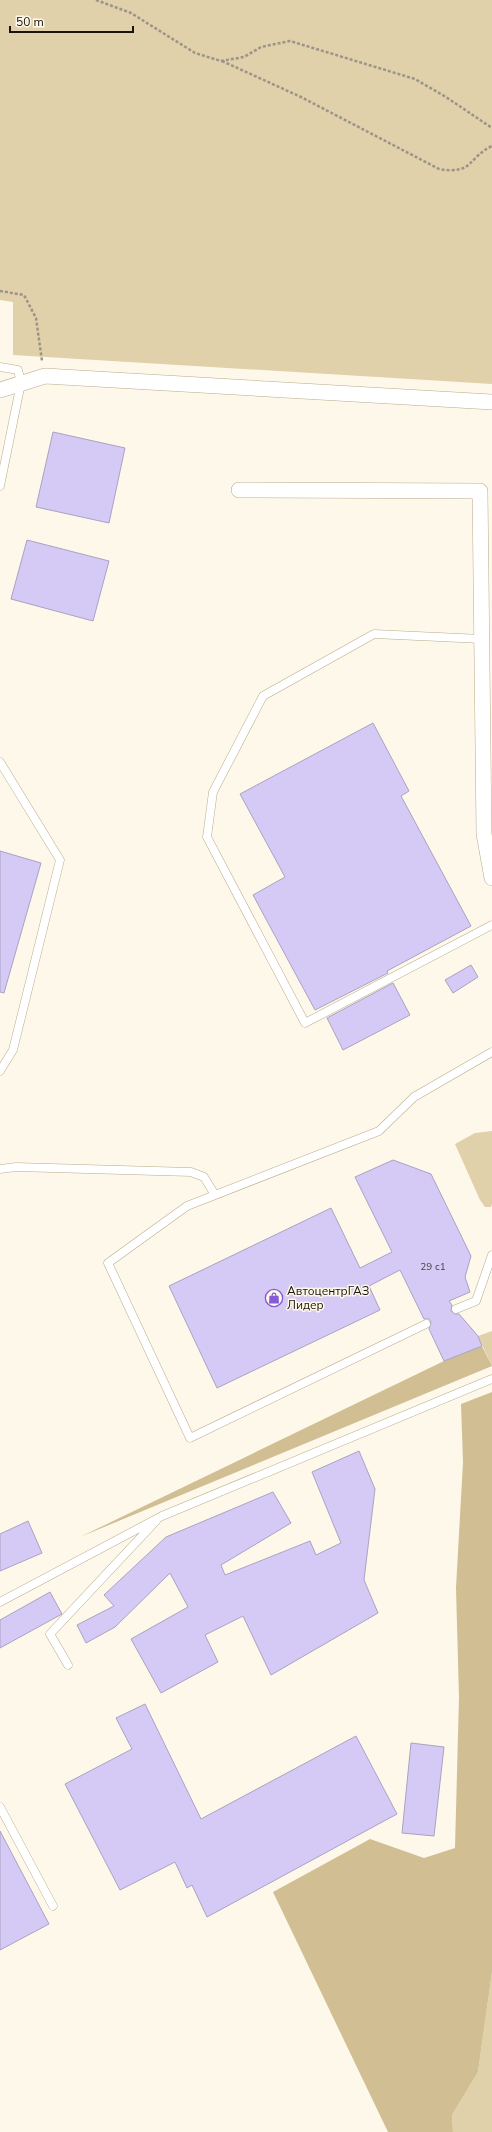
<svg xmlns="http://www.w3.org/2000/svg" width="492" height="2132" viewBox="0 0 492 2132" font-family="'Nunito Sans',sans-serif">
<rect width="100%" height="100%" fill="#fdf8ea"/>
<!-- green -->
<path fill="#e1d1aa" d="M0,0H492V384L13,355V302L0,300Z
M492,1131V1204L491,1207H485L480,1200L455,1144L475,1133Z
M492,1331V1366L478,1336Z
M492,1972V2132H453L452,2115L478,2072Z"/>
<!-- forest -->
<path fill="#d1bf93" d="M482,1346L492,1366L80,1537L444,1361Z
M492,1392V1972L478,2072L452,2115L453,2132H388L273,1892L370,1839L424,1858L455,1848L459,1697L456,1588L463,1462L461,1404Z"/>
<!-- building -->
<path fill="#d5caf6" stroke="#a9a2c2" d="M53,432L125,448L109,523L36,507Z
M27,540L109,561L93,621L11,599Z
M373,723L409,791L401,796L471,926L387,971L388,973L315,1010L253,895L285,877L240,794Z
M0,851L41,863L4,993L0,992Z
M471,965L478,977L453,993L445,980Z
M393,983L410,1015L343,1050L327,1018Z
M393,1160L431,1174L471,1256L465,1277L470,1292L449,1301L452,1305L451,1311L455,1314H459L478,1336L482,1346L444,1361L429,1329L431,1322L429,1319H424L400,1270L369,1286L380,1310L217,1388L169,1286L331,1208L360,1268L392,1252L355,1177Z
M359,1451L375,1489L364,1580L378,1613L271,1675L243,1616L205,1635L218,1662L161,1693L131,1639L188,1607L170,1573L115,1627L86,1643L77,1625L114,1606L104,1595L166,1537L273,1492L291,1523L221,1565L225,1575L310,1541L316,1555L341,1543L312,1472Z
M28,1521L42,1553L0,1571V1534Z
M50,1592L62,1614L0,1648V1620Z
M145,1704L201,1819L356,1736L397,1814L207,1917L192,1885L187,1888L175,1862L120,1890L65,1784L132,1749L116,1718Z
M411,1743L444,1747L434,1836L402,1833Z
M0,1831L49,1924L0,1950Z"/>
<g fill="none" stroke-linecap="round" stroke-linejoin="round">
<defs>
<path id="service" d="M0,367L18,370L21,383L0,486
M482,639L374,634L263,696L213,792L207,837L305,1023L492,925
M0,762L60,860L13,1050L0,1071
M0,1169L16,1167L191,1172L204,1177L215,1195
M456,1309L476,1301L492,1255
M426,1324L190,1438L108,1263L187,1206L379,1131L414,1097L492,1052
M0,1602L162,1516L492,1379
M68,1665L50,1634L156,1521
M0,1807L53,1906"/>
<path id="minor" d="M0,390L45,376L492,402
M239,490L480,491L484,834L492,878"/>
</defs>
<!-- service casing -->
<use href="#service" stroke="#b9ac8c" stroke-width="9"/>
<!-- minor casing -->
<use href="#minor" stroke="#b9ac8c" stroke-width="16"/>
<!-- path -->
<path stroke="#9a9588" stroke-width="2.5" stroke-dasharray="3 2" stroke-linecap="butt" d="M96,0L131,13L195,53L221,61L244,57L261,47L290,41L415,79L446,97L492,128
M222,61L301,97L439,169C474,175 468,157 492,146
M0,291L24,295L36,318L42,361"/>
<!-- service -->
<use href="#service" stroke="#fff" stroke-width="8"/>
<!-- minor -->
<use href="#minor" stroke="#fff" stroke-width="15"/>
</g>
<!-- icons -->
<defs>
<symbol id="shop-ring" viewBox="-11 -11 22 22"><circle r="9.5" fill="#fdf8ea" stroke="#865cd6" stroke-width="1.5"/><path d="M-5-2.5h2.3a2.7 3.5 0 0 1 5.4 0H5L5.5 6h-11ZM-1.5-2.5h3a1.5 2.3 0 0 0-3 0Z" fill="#865cd6"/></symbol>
</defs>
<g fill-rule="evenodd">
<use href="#shop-ring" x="264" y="1288" width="20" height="20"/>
</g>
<g text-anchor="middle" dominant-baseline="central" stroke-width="3" stroke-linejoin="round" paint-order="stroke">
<!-- number labels -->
<g font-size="10" fill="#494244">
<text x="433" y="1267">29 с1</text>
</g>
<!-- poi labels -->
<g font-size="12" fill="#1a1509" stroke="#fdf8ea" text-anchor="start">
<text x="287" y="1291">АвтоцентрГАЗ<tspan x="287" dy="14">Лидер</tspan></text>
</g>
</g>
<!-- scale -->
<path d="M10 26v6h123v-6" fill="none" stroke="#1a1509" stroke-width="2"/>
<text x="16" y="26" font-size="12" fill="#1a1509" stroke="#fdf8ea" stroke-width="3" paint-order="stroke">50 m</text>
</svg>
